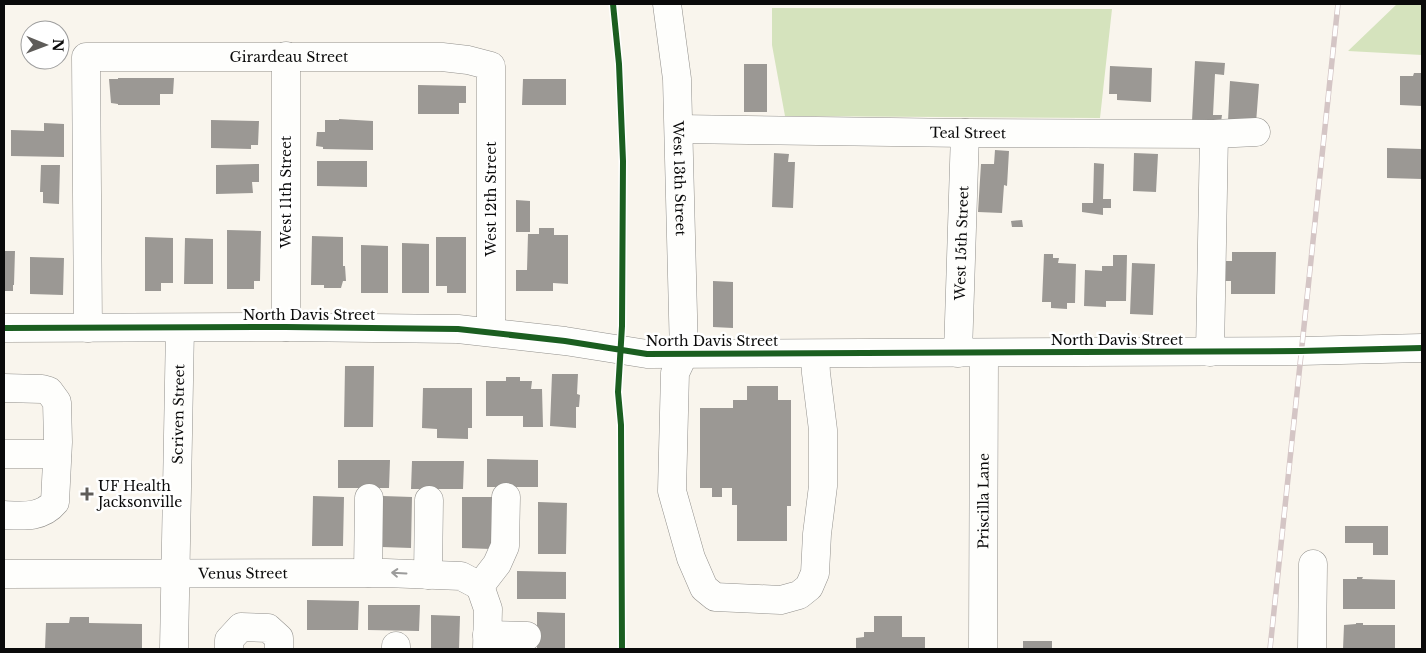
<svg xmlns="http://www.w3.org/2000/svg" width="1426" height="653" viewBox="0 0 1426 653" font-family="'Libre Baskerville',serif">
<rect width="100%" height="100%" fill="#f9f5ed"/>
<!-- forest -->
<path fill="#d5e3bd" d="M1397,4H1422V55L1348,51Z
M772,8L1112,9L1100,118L785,116L772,45Z"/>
<!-- building -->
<path fill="#9b9894" d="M1195,61L1225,63L1224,75L1215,74L1213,115H1222L1221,122L1192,121Z
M744,64H767V112H744Z
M1110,66L1152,68L1151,102L1117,100V94H1109Z
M1414,73H1421V76L1422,77V106L1400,105V76H1413Z
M118,78H174L173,94H160V105H118V104L111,103L109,79H118Z
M523,79H566V105H522Z
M1230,81L1259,84L1256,123L1228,121Z
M418,85L466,86V103H459V114H418Z
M339,119L373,121V150L323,149V147L316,146L317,132H325V120H339Z
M211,120L259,121L258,145H251V149L211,148Z
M44,123L64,124V157L11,156V130L44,131Z
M1387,148L1422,149V179L1387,178Z
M995,150L1009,151L1007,186L1004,185L1002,213L978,212L981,164H994Z
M774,153L789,154L788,162H795L793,208L772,207Z
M1134,153L1158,154L1156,192L1133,191Z
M317,161H367V187L317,186Z
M1094,163L1104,164L1103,199H1111V208H1103V215L1082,212V203H1093Z
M259,164V182H252L253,193L216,194V165Z
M41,165H60L59,204L43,203V192H40Z
M516,200L530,201V232H516Z
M1022,220L1023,227H1012L1011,221Z
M539,228H554V235H568V284L553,283V291H516V270H527L528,234H539Z
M227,230L261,231L260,281H254V289H227Z
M312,236L343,237V266H345L346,281H343L341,288H324V285H311Z
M145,237L173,238V283H161V291H145Z
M436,237H466V293H447V286H436Z
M185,238L213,239V284H184Z
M402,243L429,244V293H402Z
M361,245L388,246V293H361Z
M4,251H15L14,285H13V291H4Z
M1232,252H1276L1275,294H1231V281H1225V261H1232Z
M1044,254H1053V258H1059L1058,263L1076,264L1075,303H1067V309L1051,308V302H1042Z
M1113,255H1127L1126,301H1106V307L1084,306L1085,270L1102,271V266H1113Z
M30,257L64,258L63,295L30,294Z
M1132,263L1155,264L1153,315L1130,314Z
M713,281L733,282V328L713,327Z
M345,366H374L373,427H344Z
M552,374H578L577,394L580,395L579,407H576V428L550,426Z
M506,377H520V381H532L531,389H542L543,427H523V416H486V381H506Z
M747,386H778V400H791V506H787V541H737V505H732V488H722V497H712V488H700V408H733V400H747Z
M423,388H472V428H468V439L437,438V429L422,428Z
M487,459L538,460V487H487Z
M338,460H390L389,488H338Z
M412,461H464L463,489H411Z
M313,496L344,497L343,546H312Z
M383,496L412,497L411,548L382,547Z
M462,497H492L491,549L462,548Z
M538,502L567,503L566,554H538Z
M1345,526H1388V555H1373V543H1345Z
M517,571L566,572V599H517Z
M1357,577H1363L1362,579L1395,580V609H1343V579H1357Z
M307,600L359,601L358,630H307Z
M368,605H420L419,631L368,630Z
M537,612L565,613V649H537Z
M431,615L460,616L459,649H431Z
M874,616H902V637H925V649H856V638L864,637V632H874Z
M70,617H89V623L142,624V649H45L46,623H69Z
M1356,623H1363V625H1395V649H1343L1344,625L1356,624Z
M1023,641H1052V649H1023Z"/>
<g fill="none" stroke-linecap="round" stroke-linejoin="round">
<defs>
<g id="minor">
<path id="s1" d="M667,4L677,79L684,354L675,373L672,491L691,558L704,588L715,597L781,600L799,595L809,587L815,573L817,534L823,486V430L816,373L815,354"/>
<path d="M286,56V327"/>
<path id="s2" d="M679,129L965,133L1214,134L1256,132"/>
<path d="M4,328L286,327L458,329L565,341L647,354L1301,351L1422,348"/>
<path id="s3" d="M88,328L86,57H442L468,60L491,66V331"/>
<path d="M1210,352L1214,134"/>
<path id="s4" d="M958,353L965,133"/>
<path d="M4,388L42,389L49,391L57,402L58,442L55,502C42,518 23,516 4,515"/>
<path d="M4,454H57"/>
<path d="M368,573L369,498"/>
<path id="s5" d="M4,574L386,573L461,576L480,586"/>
<path d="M428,575L429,500"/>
<path d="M480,586L497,564L505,546L506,497"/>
<path d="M480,586L488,609L487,649"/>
<path d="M487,635L527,636"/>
<path d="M396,646V649"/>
<path id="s6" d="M174,649L180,328"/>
<path d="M229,649V640L241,627L268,628L279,638V649"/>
<path id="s7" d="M983,649L984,353"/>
<path d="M1312,649L1313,564"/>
</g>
</defs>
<!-- minor casing -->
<use href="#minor" stroke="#92908c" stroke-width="29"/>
<!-- minor -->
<use href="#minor" stroke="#fefefc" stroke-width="28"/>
<defs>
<path id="rail" d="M1270,649L1338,4"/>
</defs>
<!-- rail casing -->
<use href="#rail" stroke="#d4c5c5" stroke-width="5.5"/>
<!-- rail -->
<use href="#rail" stroke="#fff" stroke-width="4" stroke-dasharray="11" stroke-linecap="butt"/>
<defs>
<path id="cycleway" d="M613,4L619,64L623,161L622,326L618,392L621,425L622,649
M4,328L286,327L458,329L565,341L647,354L1301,351L1422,348"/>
</defs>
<!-- cycleway casing -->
<use href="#cycleway" stroke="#fff" stroke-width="9"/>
<!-- cycleway -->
<use href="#cycleway" stroke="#1b5e20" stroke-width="6"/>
</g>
<!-- one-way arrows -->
<defs><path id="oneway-shaft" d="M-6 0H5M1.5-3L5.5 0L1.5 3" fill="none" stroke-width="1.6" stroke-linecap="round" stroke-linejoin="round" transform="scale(1.25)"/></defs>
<use stroke="#9c9c9b" href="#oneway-shaft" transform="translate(399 573) rotate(-177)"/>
<!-- markers -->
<path fill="#5e5c59" stroke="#fff" stroke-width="2" d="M84.5 486.5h5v5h5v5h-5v5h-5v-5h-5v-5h5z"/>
<g text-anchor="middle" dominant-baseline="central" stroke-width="5" stroke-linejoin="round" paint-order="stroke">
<!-- street labels -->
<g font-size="14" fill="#0a0a0a" stroke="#fff">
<text stroke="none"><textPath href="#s3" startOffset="474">Girardeau Street</textPath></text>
<text stroke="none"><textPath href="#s2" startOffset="289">Teal Street</textPath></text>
<text stroke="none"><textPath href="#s1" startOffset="175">West 13th Street</textPath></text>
<text transform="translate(286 192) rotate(-90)">West 11th Street</text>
<text transform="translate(491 199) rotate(-90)">West 12th Street</text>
<text stroke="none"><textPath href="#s4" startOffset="110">West 15th Street</textPath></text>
<text x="309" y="315">North Davis Street</text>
<text x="1117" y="340">North Davis Street</text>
<text x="712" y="341">North Davis Street</text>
<text stroke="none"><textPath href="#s6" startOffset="235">Scriven Street</textPath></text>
<text stroke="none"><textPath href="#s7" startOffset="148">Priscilla Lane</textPath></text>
<text stroke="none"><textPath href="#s5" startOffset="239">Venus Street</textPath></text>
</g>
<!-- poi labels -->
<g font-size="14" fill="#0a0a0a" stroke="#fff" text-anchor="start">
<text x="98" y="486">UF Health<tspan x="98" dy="16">Jacksonville</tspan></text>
</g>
</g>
<!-- border -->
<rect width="1426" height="653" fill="none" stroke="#0a0a0a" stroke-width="10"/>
<!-- north arrow -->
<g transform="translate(45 45) rotate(91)"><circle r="24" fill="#ffffff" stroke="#9d9d9d"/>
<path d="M0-4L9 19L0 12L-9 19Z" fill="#5e5c59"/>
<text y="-8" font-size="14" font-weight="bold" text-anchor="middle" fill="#0a0a0a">N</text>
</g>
</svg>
